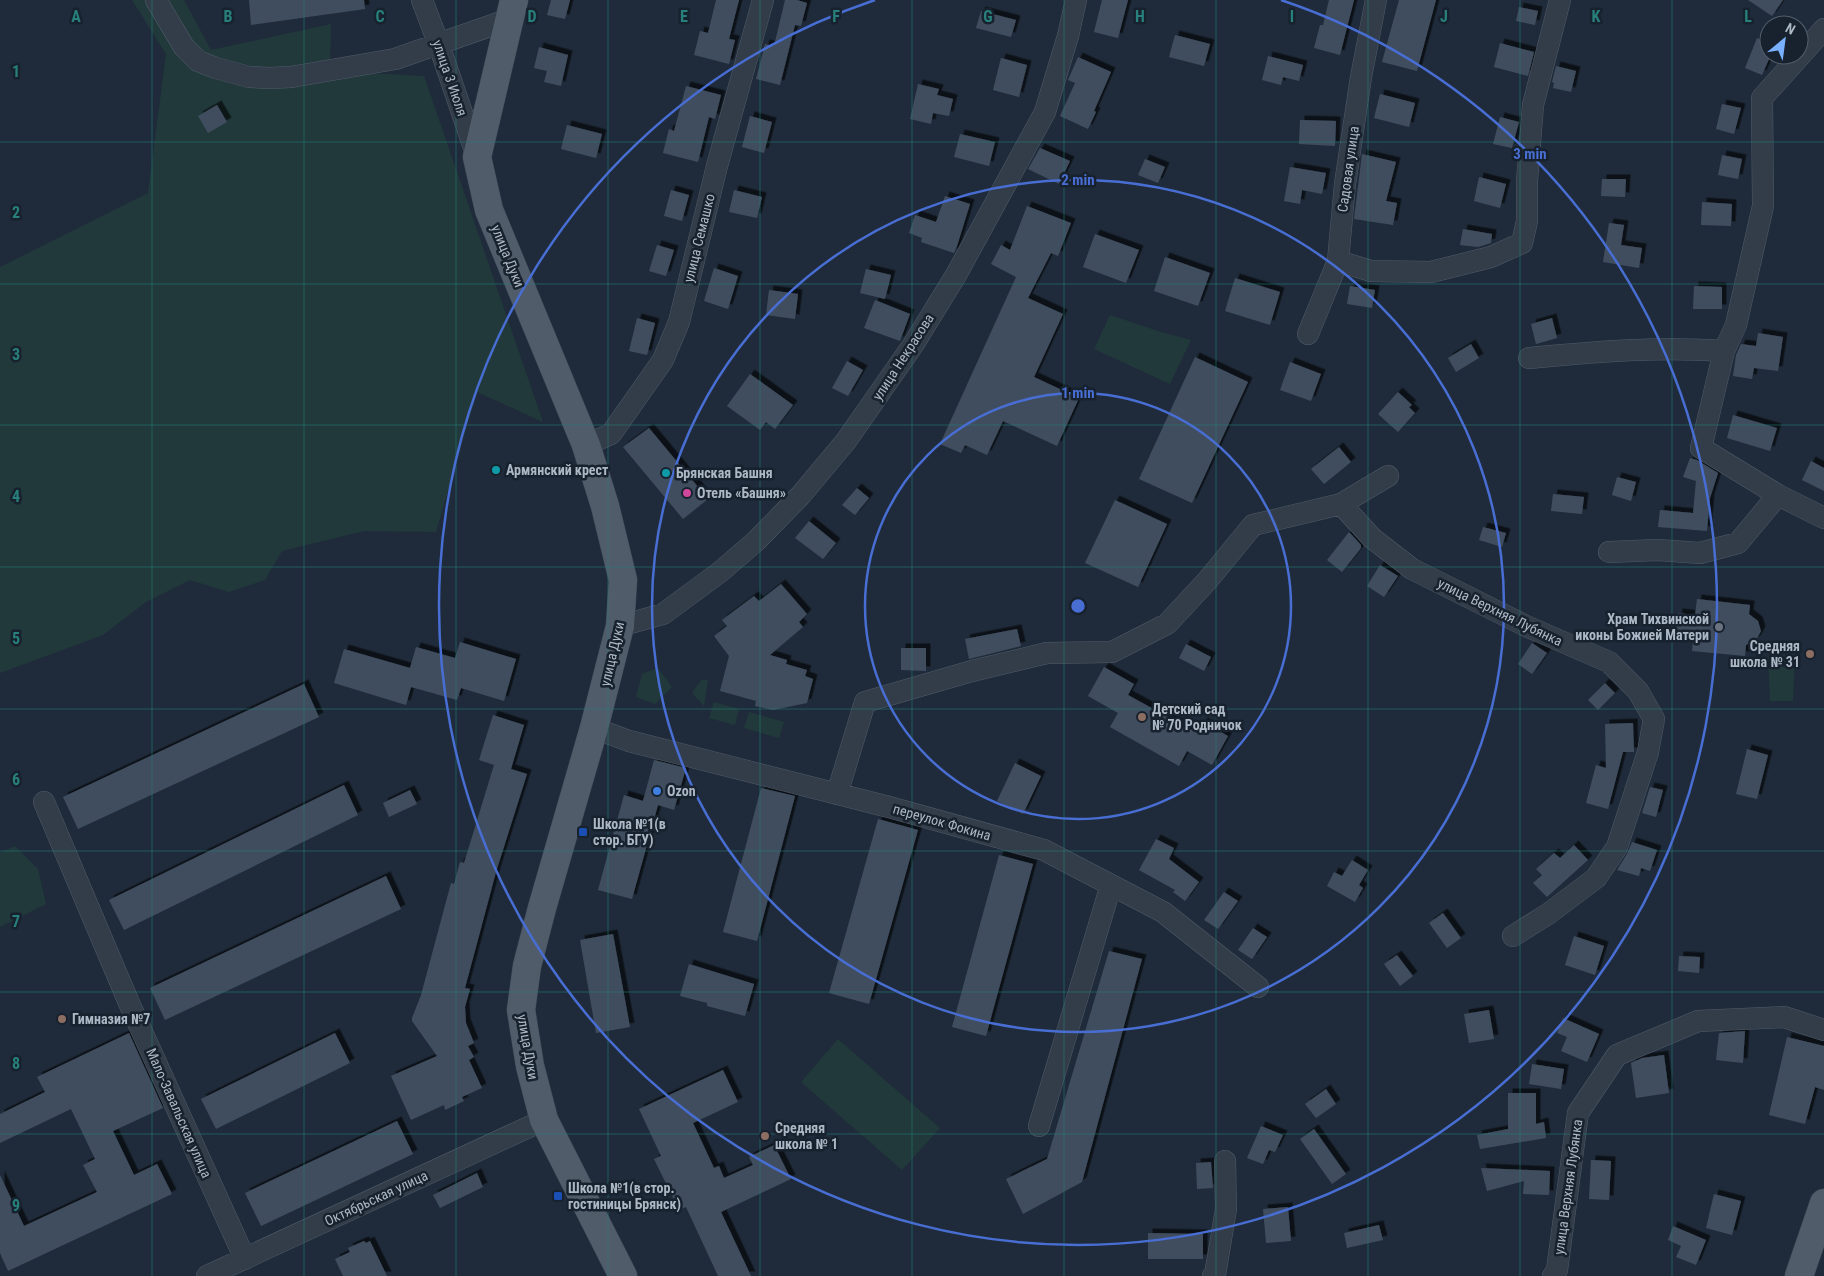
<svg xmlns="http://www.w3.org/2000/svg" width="1824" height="1276" viewBox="0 0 1824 1276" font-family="'Roboto Condensed',sans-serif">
<defs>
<filter id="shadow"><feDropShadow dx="4.5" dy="-4.5" stdDeviation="0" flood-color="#0009"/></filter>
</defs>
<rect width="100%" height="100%" fill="#1f2b3a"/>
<!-- green -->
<path fill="#21393b" d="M132,0H184L211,50L331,24L330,71L424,76L543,422L477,392L436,532L364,531L282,551L265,580L229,592L190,580L146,602L103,635L0,673V267L148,193L166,54Z
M1110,315L1158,331L1191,340L1170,384L1094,349Z
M1795,654L1793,701H1770L1768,657Z
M658,668L672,687L655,704L636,697L642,674Z
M701,680H708L704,706L692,693Z
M714,702L739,709L735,725L709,718Z
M749,712L784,722L779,738L744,728Z
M15,846L38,869L46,904L0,927V853Z
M838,1039L940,1128L902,1170L801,1082Z"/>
<!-- building -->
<path fill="#404e5f" filter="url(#shadow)" d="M249,0H364L365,9L251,25Z
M551,0H570L565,19L547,15Z
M716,0H739L729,39L735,40L729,64L694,55L700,31L708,33Z
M785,0H797L807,3L801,26L795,25L780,85L756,79L765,44L774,46Z
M1102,0H1128L1118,38L1094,32Z
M1329,0H1354L1340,55L1314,48L1320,25H1323Z
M1399,0H1436L1417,71L1382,62Z
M1748,0H1783L1772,16Z
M1519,7L1538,11L1535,25L1516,21Z
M981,11L1016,20L1011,37L976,28Z
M1175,35L1210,44L1204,66L1169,57Z
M1757,38L1769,43V59L1762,75L1745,68Z
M1500,43L1534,52L1528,76L1494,67Z
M539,47L568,55L561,86L544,82L547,71L534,68Z
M1268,56L1303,65L1299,81L1283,77L1281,85L1262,80Z
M1078,57L1111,72L1094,111L1096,112L1088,129L1060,116L1075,83L1068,80Z
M1001,58L1027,65L1019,97L993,90Z
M1556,66L1576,71L1571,92L1553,88L1554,83L1552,82Z
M918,84L939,89L937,95L953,99L949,116L933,113L931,124L910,119Z
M686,86L721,95L715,119L709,117L698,162L663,153L669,129L674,131Z
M1380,94L1415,103L1409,127L1374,118Z
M1722,104L1741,108L1734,134L1716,129Z
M217,105L227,122L208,133L198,116Z
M750,116L772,122L764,153L742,147Z
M1500,117L1519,122L1512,148L1493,144Z
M1300,120L1336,121L1335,146L1299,144Z
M567,125L602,134L596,158L561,149Z
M960,134L995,142L989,166L954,157Z
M1040,148L1070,161L1059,184L1028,169Z
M1362,154L1396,162L1386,201L1397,203L1393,225L1354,219Z
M1722,155L1742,159L1738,179L1718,175Z
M1145,159L1165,167L1158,183L1138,175Z
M1290,167L1326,173L1322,194L1302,190L1300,204L1284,201Z
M1479,177L1506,184L1500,208L1474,201Z
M1602,179H1626L1625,197L1601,196Z
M671,190L689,195L682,221L664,216Z
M734,190L762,197L757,218L729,212Z
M945,196L970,204L957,246L954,253L921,242L922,238L909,233L915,215L936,222Z
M1702,202L1732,204L1731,226L1701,225Z
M1027,206L1071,223L1058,256L1051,253L1028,298L1063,314L1034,377L1079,398L1057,446L1003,421L987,455L965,445L961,453L940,444L1016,277L991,264L1001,245L1010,250Z
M1609,223L1624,225L1621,245L1642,248L1639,268L1603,262Z
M1463,229L1492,234L1491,243L1478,247L1460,245Z
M1095,234L1139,250L1126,283L1083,267Z
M657,245L674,250L666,276L649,271Z
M1165,257L1210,273L1198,306L1154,291Z
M714,268L738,276L728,309L704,301Z
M866,269L891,275L885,299L860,293Z
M1235,278L1280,292L1270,325L1225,311Z
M1350,286L1375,290L1372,308L1347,304Z
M1694,286L1722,287V309H1693Z
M769,290L798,294L795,319L766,315Z
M875,300L910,314L900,341L864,328Z
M637,318L655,323L647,355L629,351Z
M1552,318L1557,338L1536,344L1531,324Z
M1758,333L1783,337L1778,371L1754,368L1752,379L1733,376L1736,355L1741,344L1756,346Z
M1471,344L1479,358L1456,372L1448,358Z
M1195,357L1248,382L1192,503L1139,479Z
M847,361L863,370L848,396L832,388Z
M1290,362L1321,374L1311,401L1280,390Z
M750,374L793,405L775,429L766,422L760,430L727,406Z
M1398,392L1412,405L1409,407L1415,413L1398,432L1378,414Z
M1733,415L1777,428L1770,451L1727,438Z
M649,428L708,499L683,519L623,447Z
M1339,447L1351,462L1324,484L1311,469Z
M1690,458L1697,460L1718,473L1710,498L1707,531L1658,527L1660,510L1693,513L1696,481L1683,477Z
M1811,461L1824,468V491L1802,480Z
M1617,477L1636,482L1631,501L1612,495Z
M857,488L869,498L855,515L842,505Z
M1553,494L1584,497L1582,514L1551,511Z
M1115,500L1167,524L1138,587L1085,563Z
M809,521L836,543L823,559L795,538Z
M1483,527L1506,533L1502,547L1479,540Z
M1349,532L1361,545V548L1342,572L1327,560Z
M1380,565L1398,576L1384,597L1367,586Z
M781,584L807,614L799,622L803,627L770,655L787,660L786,664L807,670L805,676L813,679L807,703L773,710L755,706L756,701L720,691L729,656L714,636L727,626L722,620L754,596L759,601Z
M1697,599L1750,605L1749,614L1758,621L1761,631L1756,640L1746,645L1745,656L1692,651L1693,641L1675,639L1678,613L1695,615Z
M1017,629L1021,646L969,659L965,639Z
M460,642L516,659L504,701L461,688L457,700L411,687L406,705L334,683L344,649L410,668L416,647L455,658Z
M1532,643L1547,653L1532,674L1518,664Z
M1186,644L1211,657L1204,671L1179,658Z
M901,648H926V671L901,670Z
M1104,667L1134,684L1128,695L1197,733L1203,722L1228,736L1212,765L1187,751L1179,766L1110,727L1118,713L1088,696Z
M1605,683L1615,693L1598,710L1588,700Z
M304,684L319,717L78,829L63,797Z
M493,715L524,725L511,769L527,774L496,872L465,988L470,989L465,1007L466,1023L474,1043L468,1046L474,1057L469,1060L482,1088L462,1097L464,1101L445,1110L444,1105L411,1120L391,1076L437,1056L412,1021V1018L421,995L451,883L454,884L460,862L464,863L494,765L479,760Z
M1633,723L1634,752H1623L1608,809L1586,803L1596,765L1606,768L1605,724Z
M1747,749L1768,755L1757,799L1736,794Z
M654,760L686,768L674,810L658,805L632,899L598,890L624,795L643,801Z
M1015,763L1041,776L1023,814L997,801Z
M344,785L358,815L124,930L109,900Z
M1650,787L1663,790L1656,817L1642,813Z
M761,788L795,796L757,941L723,932Z
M410,790L417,804L389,817L383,803Z
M878,819L918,830L869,1004L829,993Z
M1156,839L1174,848L1169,859L1199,882L1185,901L1173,892L1175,890L1139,870Z
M1632,842L1657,850L1650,871L1641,868L1639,876L1617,870L1627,854Z
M1574,845L1588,860L1547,897L1533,883L1542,875L1536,869L1554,853L1560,858Z
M999,855L1033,864L986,1036L952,1027Z
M1352,860L1368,870L1359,885L1363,888L1355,902L1327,886L1334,872L1342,876Z
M386,876L401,909L165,1020L150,988Z
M1224,892L1238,901L1218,929L1204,920Z
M1443,913L1461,938L1447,948L1429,923Z
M1253,928L1267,937L1252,959L1238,950Z
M613,934L630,1027L596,1033L580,940Z
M1574,936L1604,946L1595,975L1565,965Z
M1109,951L1142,959L1082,1182L1023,1214L1006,1179L1047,1159Z
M1397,955L1413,976L1400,986L1384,964Z
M1679,956L1700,957L1699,973L1678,971Z
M689,964L754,984L745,1016L707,1006V1003L680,996Z
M1489,1010L1494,1039L1469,1043L1464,1014Z
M1563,1018L1599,1034L1587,1062L1561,1051L1567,1037L1557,1033Z
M1745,1031L1743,1063L1716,1060L1719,1033Z
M129,1033L163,1108L113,1131L134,1175L157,1164L172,1194L8,1271L0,1253V1175L24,1226L97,1192L83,1165L95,1159L71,1109L0,1143V1114L45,1092L37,1077Z
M335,1033L350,1063L216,1129L201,1099Z
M1787,1037L1824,1046V1090L1815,1087L1805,1124L1769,1115Z
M1664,1055L1669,1093L1636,1098L1631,1063L1642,1058Z
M1532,1064L1564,1069L1561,1089L1529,1084Z
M723,1070L738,1102L693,1123L714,1168L719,1166L724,1178L753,1165L749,1157L774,1145L791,1179L721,1212L751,1276H718L686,1207L679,1210L654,1159L661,1156L639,1109Z
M1326,1089L1336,1104L1316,1118L1305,1104Z
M1508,1093H1536V1124L1544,1122L1546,1138L1480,1149L1477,1135L1508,1129Z
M397,1121L413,1154L261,1226L245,1193Z
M1261,1126L1283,1135L1275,1152L1269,1150L1263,1164L1247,1158Z
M1314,1129L1346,1174L1332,1184L1300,1139Z
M1591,1160L1611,1161L1609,1200L1589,1199Z
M1211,1162L1213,1188L1197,1189L1196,1163Z
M1481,1168L1550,1171L1549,1195L1523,1194L1524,1181L1487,1191Z
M477,1173L483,1187L440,1208L433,1195Z
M1714,1194L1741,1201L1732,1235L1706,1228Z
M1288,1207L1291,1241L1266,1243L1263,1209Z
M1379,1225L1383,1240L1347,1248L1344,1233Z
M1673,1226L1706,1240L1696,1265L1676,1257L1681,1246L1668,1240Z
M1148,1233L1203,1234V1259H1148Z
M364,1241L366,1243L370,1241L387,1276H343L335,1259L350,1252L348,1248Z"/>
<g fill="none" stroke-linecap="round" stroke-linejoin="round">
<defs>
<path id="minor" d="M156,0L184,47L198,61L216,68L249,77L270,78L291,77L395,59L510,19
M422,0L439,45L477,157
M1338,261L1371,271L1431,272L1491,257L1522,243L1527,221V181L1533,105L1560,0
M1308,334L1338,261L1345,184L1361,77L1376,0
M1529,358C1595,352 1659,346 1724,351
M586,445L611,434L663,360L679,322L717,166L763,0
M1778,495L1701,448L1724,351L1736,325L1763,206L1762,98L1824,29
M1341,504L1372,538L1412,569L1526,626L1609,662L1638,691L1654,719L1648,752L1617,847L1596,878L1548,914L1513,936
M1609,552L1658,550L1700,553L1738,543L1778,495L1824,518
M620,626L663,614L720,572L756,541L800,496L846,441L913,345L956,275L1045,112L1068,36L1076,0
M594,728L629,741L889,807L1044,850L1163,912L1258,987
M837,794L865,702L972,671L1047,653L1112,652L1167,624L1207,581L1253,525L1341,504L1388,476
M44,802L129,1003L245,1259
M1039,1126L1111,885
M207,1276L544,1120
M1213,1276L1215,1275L1226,1209L1225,1161
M1553,1276L1557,1270L1578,1113L1617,1055L1698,1021L1784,1017L1824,1030"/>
<path id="major" d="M514,0L477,157L489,210L586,445L605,506L623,580L620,626L594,728L542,908L527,966L521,1010L530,1066L544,1120L623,1276
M1799,1276L1824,1203"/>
</defs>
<!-- minor casing -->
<use href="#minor" stroke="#505b68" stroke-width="22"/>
<!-- major casing -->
<use href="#major" stroke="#3c4654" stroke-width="29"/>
<!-- minor -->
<use href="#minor" stroke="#333d4a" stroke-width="21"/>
<!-- major -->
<use href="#major" stroke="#515c6a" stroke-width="28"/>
</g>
<!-- grid -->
<path fill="none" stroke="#27807b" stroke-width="1" stroke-opacity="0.55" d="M152,0V1276M304,0V1276M456,0V1276M608,0V1276M760,0V1276M912,0V1276M1064,0V1276M1216,0V1276M1368,0V1276M1520,0V1276M1672,0V1276M0,142H1824M0,284H1824M0,425H1824M0,567H1824M0,709H1824M0,851H1824M0,992H1824M0,1134H1824"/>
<!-- distance rings -->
<g fill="none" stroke="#486ed3" stroke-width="2.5">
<circle cx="1078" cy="606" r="213"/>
<circle cx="1078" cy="606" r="426"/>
<path d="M1281 0A639 639 0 1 1 875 0"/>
</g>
<!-- markers -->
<g fill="#0f9aa8" stroke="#18222e" stroke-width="2">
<circle cx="496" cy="470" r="5"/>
<circle cx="666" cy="473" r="5"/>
</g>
<circle fill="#d1479c" stroke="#18222e" stroke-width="2" cx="687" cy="493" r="5"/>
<circle fill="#6b7280" stroke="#18222e" stroke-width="2" cx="1719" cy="627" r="5"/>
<g fill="#8d6e63" stroke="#18222e" stroke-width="2">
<circle cx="1810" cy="654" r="5"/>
<circle cx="1142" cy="717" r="5"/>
<circle cx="62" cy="1019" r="5"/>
<circle cx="765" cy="1136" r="5"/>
</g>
<circle fill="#3f7fe0" stroke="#18222e" stroke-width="2" cx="657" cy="791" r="5"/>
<g fill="#1a4fb4" stroke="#18222e" stroke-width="2">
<rect x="578" y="827" width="10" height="10" rx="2.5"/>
<rect x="553" y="1191" width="10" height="10" rx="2.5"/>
</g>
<g text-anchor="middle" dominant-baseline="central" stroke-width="5" stroke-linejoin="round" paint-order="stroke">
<!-- street labels -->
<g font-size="14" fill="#adb8c7" stroke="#18222e">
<text transform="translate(450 78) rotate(71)">улица 3 Июля</text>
<text transform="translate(1348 169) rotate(-82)">Садовая улица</text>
<text transform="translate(699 238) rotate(-76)">улица Семашко</text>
<text transform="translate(508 256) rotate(68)">улица Дуки</text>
<text transform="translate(903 357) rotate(-57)">улица Некрасова</text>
<text transform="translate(1500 612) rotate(26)">улица Верхняя Лубянка</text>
<text transform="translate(612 654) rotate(-77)">улица Дуки</text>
<text transform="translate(942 822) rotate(16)">переулок Фокина</text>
<text transform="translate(528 1047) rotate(80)">улица Дуки</text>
<text transform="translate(179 1113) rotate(66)">Мало-Завальская улица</text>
<text transform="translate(1568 1187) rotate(-82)">улица Верхняя Лубянка</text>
<text transform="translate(376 1198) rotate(-25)">Октябрьская улица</text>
</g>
<!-- poi labels -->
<g font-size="14" font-weight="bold" fill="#adb8c7" stroke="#18222e" text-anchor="start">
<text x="506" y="470">Армянский крест</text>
<text x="676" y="473">Брянская Башня</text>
<text x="697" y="493">Отель «Башня»</text>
<text x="1709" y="619" text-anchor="end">Храм Тихвинской<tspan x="1709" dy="16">иконы Божией Матери</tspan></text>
<text x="1800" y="646" text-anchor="end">Средняя<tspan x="1800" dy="16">школа № 31</tspan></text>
<text x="1152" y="709">Детский сад<tspan x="1152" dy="16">№ 70 Родничок</tspan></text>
<text x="667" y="791">Ozon</text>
<text x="593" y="824">Школа №1(в<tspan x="593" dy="16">стор. БГУ)</tspan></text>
<text x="72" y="1019">Гимназия №7</text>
<text x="775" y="1128">Средняя<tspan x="775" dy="16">школа № 1</tspan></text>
<text x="568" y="1188">Школа №1(в стор.<tspan x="568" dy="16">гостиницы Брянск)</tspan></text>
</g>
</g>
<g font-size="16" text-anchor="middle" font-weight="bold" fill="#27807b" stroke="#18222e" stroke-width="5" stroke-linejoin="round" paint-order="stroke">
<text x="76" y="22">A</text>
<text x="228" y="22">B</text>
<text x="380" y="22">C</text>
<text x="532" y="22">D</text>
<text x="684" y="22">E</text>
<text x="836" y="22">F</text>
<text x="988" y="22">G</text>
<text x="1140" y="22">H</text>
<text x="1292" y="22">I</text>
<text x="1444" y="22">J</text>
<text x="1596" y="22">K</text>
<text x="1748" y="22">L</text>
<text x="16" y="77">1</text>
<text x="16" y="218">2</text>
<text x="16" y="360">3</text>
<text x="16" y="502">4</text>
<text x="16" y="644">5</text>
<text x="16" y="785">6</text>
<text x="16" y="927">7</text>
<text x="16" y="1069">8</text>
<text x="16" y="1211">9</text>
</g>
<circle cx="1078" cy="606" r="8" fill="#486ed3" stroke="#18222e" stroke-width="2.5"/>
<g font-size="15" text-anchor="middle" font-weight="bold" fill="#486ed3" stroke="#18222e" stroke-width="5" stroke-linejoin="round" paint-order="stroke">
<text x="1530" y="159">3 min</text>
<text x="1078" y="185">2 min</text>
<text x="1078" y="398">1 min</text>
</g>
<!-- north arrow -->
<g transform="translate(1784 40) rotate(29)"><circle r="24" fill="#18222e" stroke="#545e6b"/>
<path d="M0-4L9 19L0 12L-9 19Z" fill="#7ab1ff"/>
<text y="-8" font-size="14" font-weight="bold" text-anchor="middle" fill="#adb8c7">N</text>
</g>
</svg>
